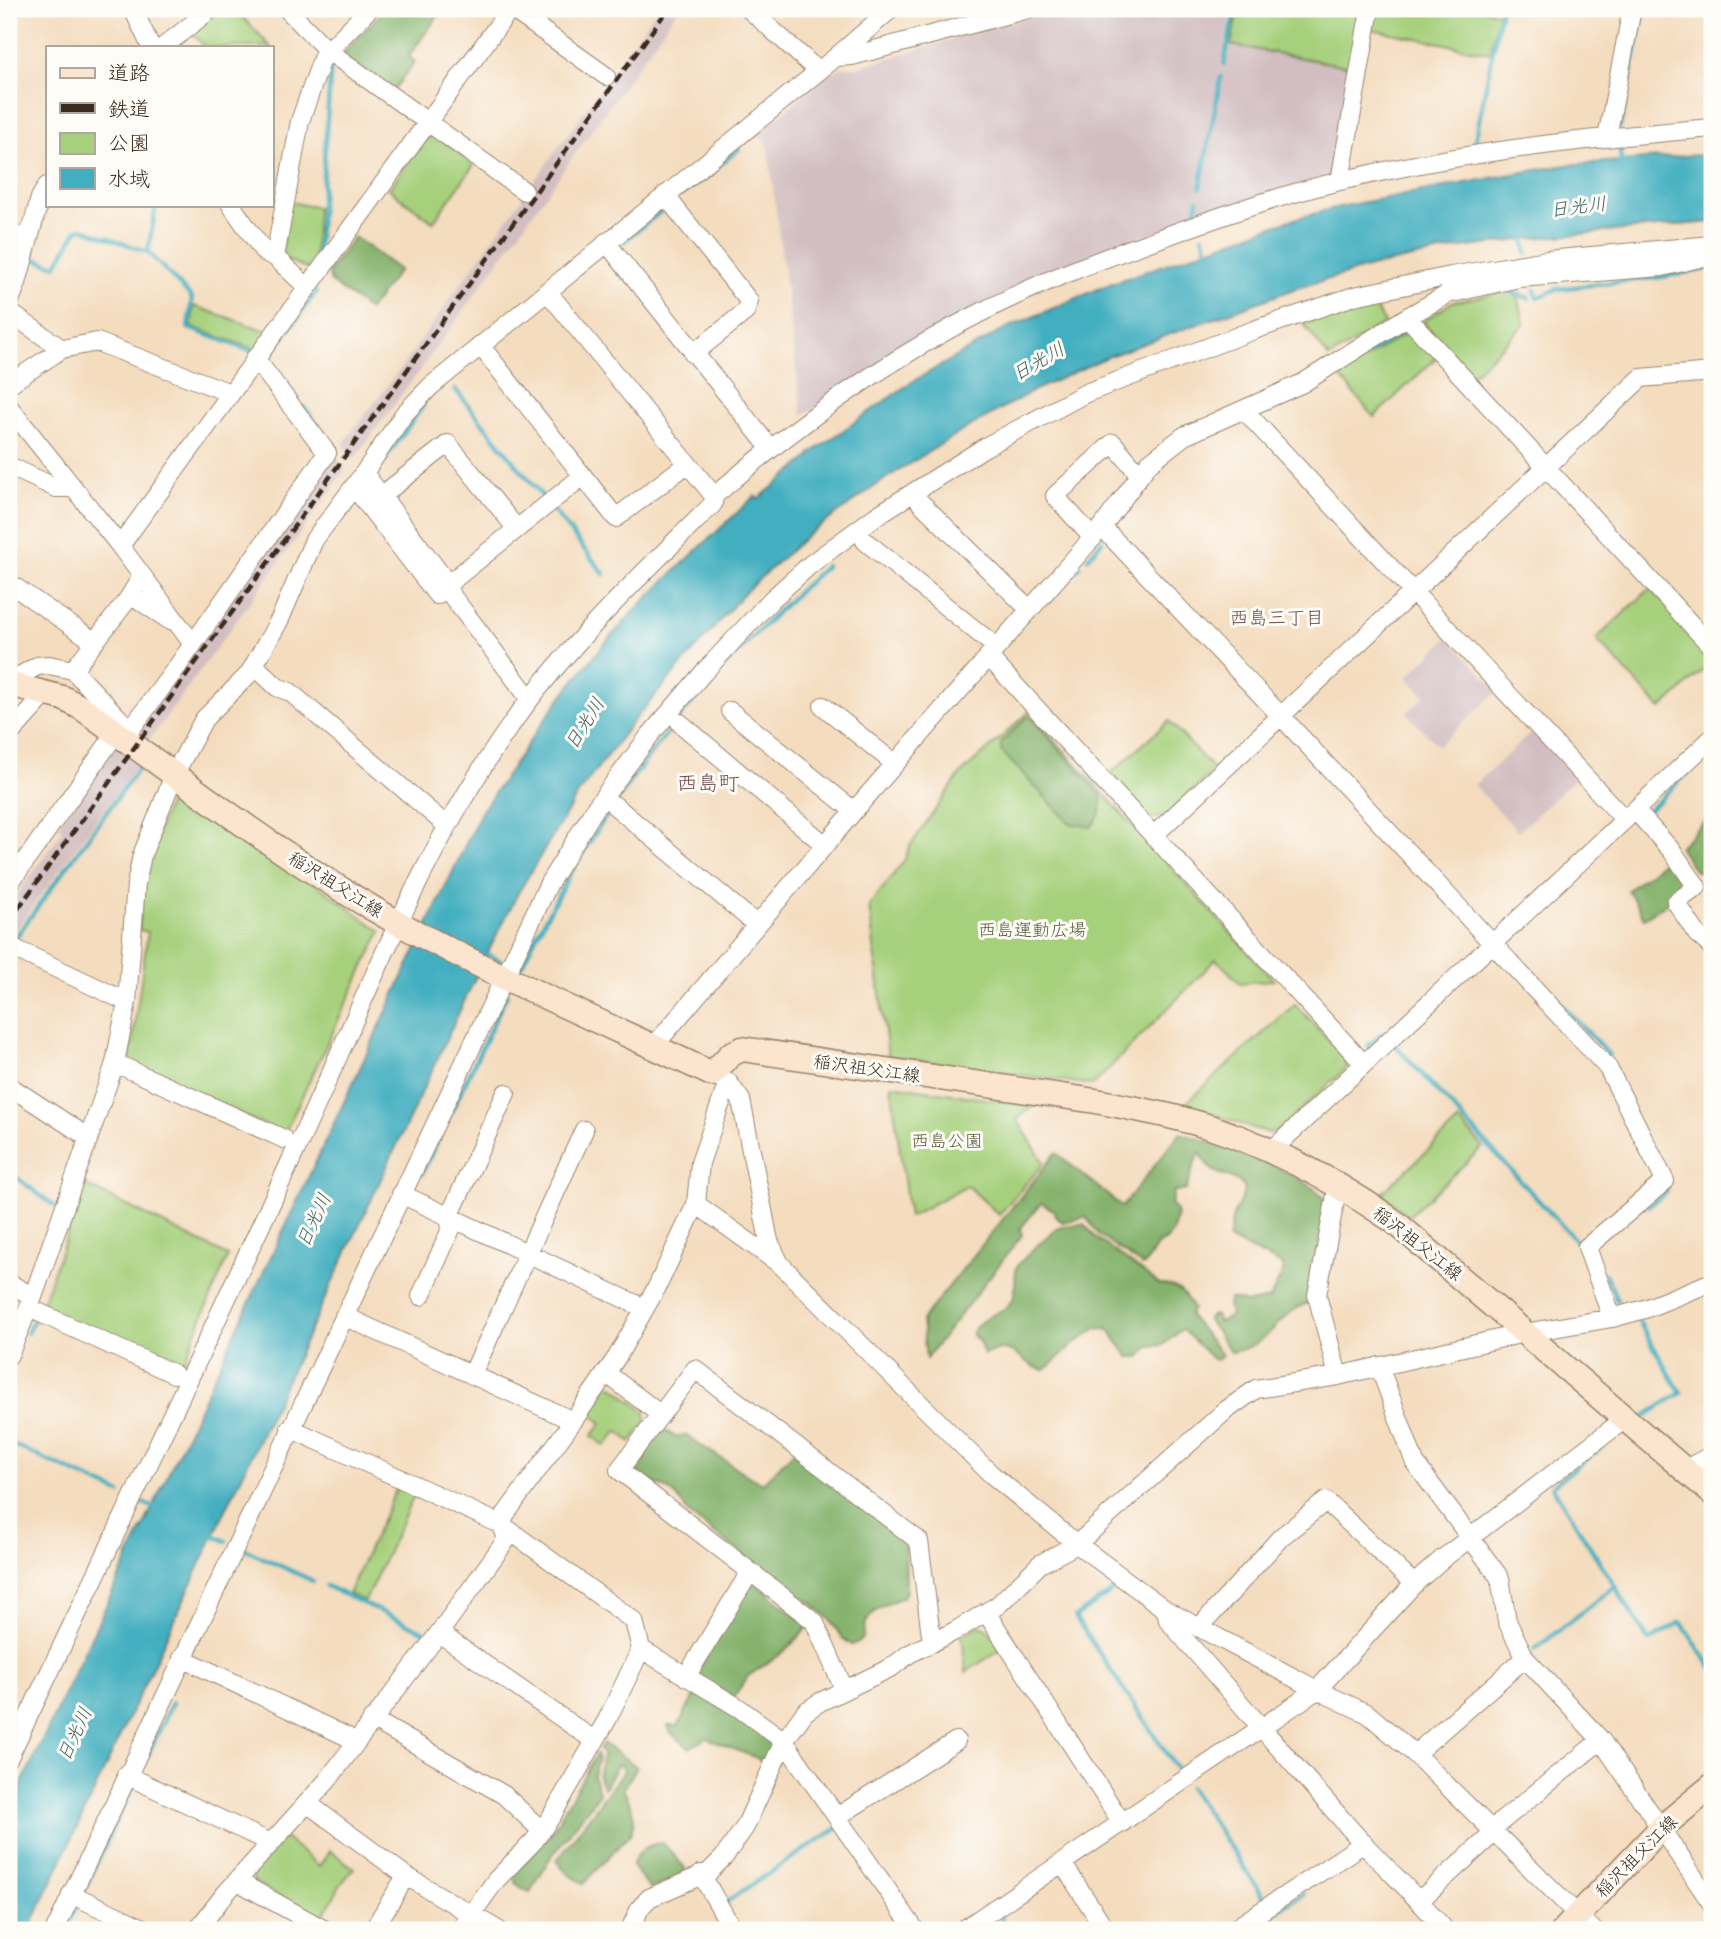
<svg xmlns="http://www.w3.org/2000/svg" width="1721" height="1939" viewBox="0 0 1721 1939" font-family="Delius,'Klee One',sans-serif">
<rect width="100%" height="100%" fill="#fdfcf7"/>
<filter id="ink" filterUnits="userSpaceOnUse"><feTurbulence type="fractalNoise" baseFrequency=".0143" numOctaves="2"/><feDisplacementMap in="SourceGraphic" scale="14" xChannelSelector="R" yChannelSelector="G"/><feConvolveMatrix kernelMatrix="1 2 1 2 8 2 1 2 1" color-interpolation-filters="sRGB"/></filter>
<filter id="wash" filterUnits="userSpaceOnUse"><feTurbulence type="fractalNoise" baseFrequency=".00686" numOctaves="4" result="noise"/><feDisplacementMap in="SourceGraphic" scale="28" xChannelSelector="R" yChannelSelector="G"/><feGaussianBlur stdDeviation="1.57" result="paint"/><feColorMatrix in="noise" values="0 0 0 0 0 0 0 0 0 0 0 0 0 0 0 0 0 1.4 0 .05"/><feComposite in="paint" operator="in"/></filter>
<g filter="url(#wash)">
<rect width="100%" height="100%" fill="#f4dcbe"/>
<!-- industrial -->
<path fill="#d2bec1" d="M657,9H678L461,314L354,459L343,444L401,368Z
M1056,9H1231L1225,44L1352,67L1332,174L1138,238L802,415L767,140L755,137L826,75L842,67H857Z
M334,453L346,470L145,746L132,736Z
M1448,638L1498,691L1438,746L1407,713L1425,696L1407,677Z
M1534,730L1577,777L1518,832L1474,785Z
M117,743L144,756L9,938V906L63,830L58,826Z"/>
<!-- green -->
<path fill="#a6d07c" stroke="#707d4d" stroke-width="2" d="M218,9H235L271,47H205L191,32Z
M1238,9H1368L1352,67L1231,45Z
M1375,9H1481L1499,12L1490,53L1371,29Z
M431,131L474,165L433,222L389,189Z
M289,202L317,207L314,268L310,270L284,259L281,252Z
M1508,291L1519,299L1524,325L1472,375L1423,322L1452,302Z
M1373,304L1385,323L1329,358L1303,323Z
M194,306L270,332L257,350L191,327Z
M1411,330L1437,357L1374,417L1338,375Z
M1651,588L1712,654V662L1661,709L1596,639Z
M1029,712L1274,980L1240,983L1216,959L1093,1085L888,1056L869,906L904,861L910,846L960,775Z
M1169,721L1214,770L1163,818H1148L1109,775Z
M184,789L381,931L284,1134L129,1064L148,932L139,930L144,869L172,793Z
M1295,1004L1351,1064L1278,1131L1267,1133L1185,1104Z
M891,1085L1034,1106L1017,1119L1044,1163L999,1215L967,1185L909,1217Z
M1459,1121L1483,1147L1409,1216L1380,1195Z
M85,1185L228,1256L179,1373L40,1309Z
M612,1385L645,1412L646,1421L631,1442L618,1431L605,1446L592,1436L602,1423L586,1411L603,1387Z
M400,1481L417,1489L365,1601L348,1594Z
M979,1626L988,1629L1001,1649L966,1672L962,1635Z
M285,1838L319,1866L330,1851L354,1868L341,1884L321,1920L254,1882L252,1873Z"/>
<!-- forest -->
<path fill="#84b26c" stroke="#606e45" stroke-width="2" d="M385,9H443L409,56L415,62L391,93L340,56Z
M354,237L399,270L369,310L331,282L328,272Z
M1027,717L1031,718L1101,795C1103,809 1100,816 1091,827L1070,823L1001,751V743Z
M1712,814V836L1700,844L1708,866L1705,871H1695L1679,847Z
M1668,858L1687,885V890L1644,918L1628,890Z
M1180,1133C1216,1144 1306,1171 1326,1201L1310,1302C1304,1305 1296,1308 1290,1313C1267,1332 1264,1346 1231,1352L1207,1319L1212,1315L1216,1316L1219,1322L1230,1317L1228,1304L1230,1299L1248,1303L1270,1299L1284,1270L1283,1265L1228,1239C1231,1231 1231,1223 1233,1216C1236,1207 1243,1199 1245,1189C1234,1172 1222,1179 1210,1168C1205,1164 1204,1158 1200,1153C1191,1164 1192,1177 1186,1190L1174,1192L1171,1204L1177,1213C1174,1228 1173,1239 1158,1244L1145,1264L1143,1266L1099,1235L1086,1217L1062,1222L1055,1215V1211L1041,1203L1020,1229L1022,1235L926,1359L922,1320L1056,1153L1122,1207Z
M1084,1224L1095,1237L1160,1285C1178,1284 1185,1294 1193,1309L1189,1315L1222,1355L1218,1360L1213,1359L1182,1329L1163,1345L1150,1346L1140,1357H1129L1109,1330L1097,1328L1070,1347L1045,1370C1028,1369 1018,1349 1002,1349C996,1349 989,1353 984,1355L980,1343L972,1334C983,1311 1003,1317 1013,1299C1018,1289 1013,1276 1017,1267C1019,1262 1052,1231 1057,1229C1065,1225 1076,1225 1084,1224Z
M658,1429L666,1431L675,1437L685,1435L753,1479L763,1483L794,1451L905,1536L906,1591L903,1597C890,1602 872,1609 866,1623C861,1636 869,1637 852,1645L842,1638L831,1621L811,1602L784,1586L688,1513C669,1480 660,1491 635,1472L633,1463Z
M756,1584L809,1626L784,1652L748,1676L734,1698L700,1677L699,1668L748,1585Z
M697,1691L769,1737L774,1748L767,1763H763L757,1758L706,1738L689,1748L668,1730V1726H678Z
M603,1743L637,1767L623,1789C631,1804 638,1818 630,1834L583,1884L563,1869L557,1860L623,1772L621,1765L616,1766L604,1788L598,1776L603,1755L599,1749Z
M596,1754L598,1758L593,1776L600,1793L551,1857L530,1892C521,1888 516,1885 513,1875L552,1832Z
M662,1842L685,1868L684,1875L650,1889L632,1866C637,1850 646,1846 662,1842Z"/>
<!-- water -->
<path fill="#42afc0" stroke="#3e6c6f" stroke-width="2" d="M1712,154V222L1534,238L1455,249L1374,266L1297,288L1107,357L1035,390L967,428L885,479L805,537L743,594L634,720L578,794L518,893L477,974L29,1930H9V1811L480,814C517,760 553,704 596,654C644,597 701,547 755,496L758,499L811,456L810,454L910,383L1007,328L1110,284L1287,221L1339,207L1518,173L1567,165Z"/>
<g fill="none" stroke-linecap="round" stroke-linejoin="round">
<!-- stream -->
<path stroke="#42afc0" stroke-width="4.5" d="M1224,64L1235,9
M1620,127L1644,9
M1474,146L1501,9
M1620,150L1621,163
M713,170L739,149
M1200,188L1221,77
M682,194L702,179
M156,205L148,252L192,298L188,328L253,352
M1195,215L1198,200
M1523,234L1527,254
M1203,236L1208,252
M624,241L660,212
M30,257L56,266L77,230L81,228L148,252
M317,259L331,64
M1505,290L1529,298
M1535,290L1537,298L1557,289L1661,277L1712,268
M1334,374L1402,332
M455,389L543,497
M298,400L267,360L316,292
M304,407L336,449
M376,472L423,406
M553,510L604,574
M1088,558L1102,541
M1048,602L1080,566
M615,803C675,715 748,637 826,566
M1648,811L1704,757
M1509,937V948L1609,1055
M13,941L143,762
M483,952L501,961
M543,982L519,970C546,914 576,862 610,810
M1394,1044L1577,1242
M1368,1046L1382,1033
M9,1172L56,1207
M422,1174L507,994
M1648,1206L1667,1192
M1605,1274L1617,1300
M1639,1322L1681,1393L1645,1416
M27,1333L36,1315
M9,1373L16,1357
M9,1443L120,1493
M1599,1449L1552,1486L1649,1641L1681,1622L1711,1667L1712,1666
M140,1502L155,1508
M211,1534L226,1541
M242,1548L313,1581
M326,1586L429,1634
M1120,1586L1075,1617L1181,1775
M1534,1650L1615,1586
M140,1772L172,1703
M1189,1787L1265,1899
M85,1888L133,1786
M727,1904L726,1902L837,1828
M1001,1913L1003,1930
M66,1930L76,1908
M1249,1930L1303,1894"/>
</g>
</g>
<g filter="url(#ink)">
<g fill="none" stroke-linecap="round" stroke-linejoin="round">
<defs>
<path id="minor" d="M133,9L151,47
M287,9L327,50L524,191
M512,9L606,76
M749,9L818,71
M163,47L211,9
M836,57L852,56L1028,9
M1607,137L1632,9
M1340,181L1370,9
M665,195L749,301L745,312L693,354
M231,205L264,252L275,257L307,287
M9,236L30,235
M606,242L770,448
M275,257L300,121L323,56L369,9
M547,291L714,496
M9,303L17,283L40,198L47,186
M9,312L62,349
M1407,317L1712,647
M480,345L616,518L687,464
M9,384L62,349L97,342L230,393
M9,407L120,546L193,644
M1244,410L1625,820
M9,466L56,488H72
M364,473L448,584L449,592L530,699
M354,487L437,595
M381,496L448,444L516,528
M920,502L1029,609
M1102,527L1281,716L1608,1068L1665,1181L1587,1247L1612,1318
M1093,538L1055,496L1113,443L1140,475
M865,541L996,647
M120,546L510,9
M9,583L95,642
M448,584L583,476
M131,595L169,620
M988,656L1364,1064
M254,665L277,687L290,692L447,826
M9,682L37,666L49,665L73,670
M823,706L895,764
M730,711L854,811
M680,723L825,845
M130,730L73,670L128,599L142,576
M9,735L46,694
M124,738L177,667L327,453L255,358
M614,805L757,925
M1635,810L1672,851L1697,887L1676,902L1697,934L1712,947
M1153,836L1641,378L1712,372
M9,884L116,733
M9,946L127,1002
M654,1046L854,811L1102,527L1149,463L1184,436L1303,383L1407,317L1448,294L1519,278L1662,267L1712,255
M115,1063L284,1139
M712,1074L728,1082L741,1100L769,1241L780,1264L991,1474L1077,1544L1166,1610L1317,1690L1368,1714L1415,1754L1593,1930
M9,1086L89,1138
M1271,1151L1712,738
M1338,1185L1317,1295L1338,1376
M401,1194L644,1308
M696,1204L778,1263
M9,1283L33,1297
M421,1296L451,1229L449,1217L506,1093
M29,1308L174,1374
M344,1316L573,1421
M9,1355L33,1297L115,1063L127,1002L136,884L142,855L174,775L204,719L249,674L280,619L314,540L364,473L404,414L430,387L836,57L891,9
M1379,1366L1415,1463L1500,1578L1507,1621L1525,1658L1415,1754
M606,1373L661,1415
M472,1375L584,1130
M290,1428L502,1525L634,1621L641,1649L739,1708L784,1741L805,1712L820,1702L892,1667L909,1654L955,1631L998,1605L1040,1564L1077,1544L1225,1411L1256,1389L1338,1376L1524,1333L1612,1318L1645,1309L1712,1282
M1686,1469L1712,1455
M1166,1610L1168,1620C1232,1694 1296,1768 1361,1841C1389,1871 1419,1899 1445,1930
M986,1612L1122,1823
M1199,1628L1281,1537L1326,1501L1414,1584
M439,1633L595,1741
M182,1658L356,1741
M1525,1658L1601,1740L1712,1904
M686,1677L750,1572
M844,1689L814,1621L619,1470L695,1369L919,1541L932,1643
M372,1719L504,1795L542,1831
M9,1757C106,1554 204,1350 298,1145C361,1010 415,866 499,742C559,653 637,579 713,504L714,496C794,427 883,362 978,314C1039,282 1104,258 1169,235C1232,212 1296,190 1362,176C1477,150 1594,138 1712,128
M126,1775L271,1843
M307,1803L406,1876L498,1930
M837,1817L956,1741
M1492,1829L1601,1740
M1062,1863L1106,1930
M701,1874L733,1930
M237,1881L325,1930
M71,1894L147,1930
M1420,1900L1495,1832
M55,1930L549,883L596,807L650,735L704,672L772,599L811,564L876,516L985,447L1086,393L1254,330L1354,296L1451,276L1547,260L1712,245
M197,1930L225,1894L327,1781L439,1633L507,1539L502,1525L505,1515L573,1421L617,1357L657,1287L696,1204L700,1163L728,1082
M373,1930L406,1876
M460,1930L496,1880L534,1841L551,1817L607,1720L641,1649
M630,1930L640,1908L649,1898L709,1872L724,1857L745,1827L784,1741L915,1930
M963,1930L1317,1690L1414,1584L1441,1560L1626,1418
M1233,1930L1364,1843"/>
<path id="secondary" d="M9,684L63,698L82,708C187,783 289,863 402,925C503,980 608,1025 712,1074L731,1054L742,1049L1096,1101C1136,1109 1177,1116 1216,1129C1279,1151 1340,1184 1395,1222L1712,1493
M1564,1930L1662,1827L1712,1786"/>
</defs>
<!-- minor casing -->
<use href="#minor" stroke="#98836e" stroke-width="20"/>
<!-- secondary casing -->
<use href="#secondary" stroke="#98836e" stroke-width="27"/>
<!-- minor -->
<use href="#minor" stroke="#fff" stroke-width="18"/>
<!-- secondary -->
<use href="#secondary" stroke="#fce5cf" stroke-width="24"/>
<!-- rail -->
<path stroke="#3b2a1e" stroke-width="4.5" stroke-dasharray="10 5" stroke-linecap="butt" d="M9,921L668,9"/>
</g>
</g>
<g text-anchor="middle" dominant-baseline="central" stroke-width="6" stroke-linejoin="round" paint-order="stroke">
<!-- street labels -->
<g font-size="18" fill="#3b2a1e" stroke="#fdfcf7">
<text transform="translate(336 884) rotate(32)">稲沢祖父江線</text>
<text transform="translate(867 1068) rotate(8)">稲沢祖父江線</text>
<text transform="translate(1418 1243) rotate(38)">稲沢祖父江線</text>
<text transform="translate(1636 1856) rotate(-45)">稲沢祖父江線</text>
</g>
<!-- park labels -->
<g font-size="18" fill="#5b5c3a" stroke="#fdfcf7">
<text x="1032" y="929">西島運動広場</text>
<text x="947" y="1140">西島公園</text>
</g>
<!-- water labels -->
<g font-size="19" font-style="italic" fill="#3e5f5f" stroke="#fdfcf7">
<text transform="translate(1578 206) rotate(-7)">日光川</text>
<text transform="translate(1038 361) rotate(-30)">日光川</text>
<text transform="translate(584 723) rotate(-58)">日光川</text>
<text transform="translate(313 1220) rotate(-65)">日光川</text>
<text transform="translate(74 1734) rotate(-65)">日光川</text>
</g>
<!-- neighbourhood labels -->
<g font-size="19" fill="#744e51" stroke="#fdfcf7">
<text x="1277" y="617">西島三丁目</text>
</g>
<!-- quarter labels -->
<g font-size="21" fill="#744e51" stroke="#fdfcf7">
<text x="708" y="782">西島町</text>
</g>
</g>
<!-- margin -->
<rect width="1721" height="1939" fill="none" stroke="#fdfcf7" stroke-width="35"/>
<!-- legend -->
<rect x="46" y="46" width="228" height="161" fill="#fdfcf7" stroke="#afa8a0" stroke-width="2"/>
<rect x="60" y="68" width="35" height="10" fill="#fce5cf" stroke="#afa8a0" stroke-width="2"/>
<text x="108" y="80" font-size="21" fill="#3b2a1e">道路</text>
<rect x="60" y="103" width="35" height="10" fill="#3b2a1e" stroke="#afa8a0" stroke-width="2"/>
<text x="108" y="116" font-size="21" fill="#3b2a1e">鉄道</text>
<rect x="60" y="133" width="35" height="21" fill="#a6d07c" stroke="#afa8a0" stroke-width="2"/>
<text x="108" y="150" font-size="21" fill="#3b2a1e">公園</text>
<rect x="60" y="168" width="35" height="21" fill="#42afc0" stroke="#afa8a0" stroke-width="2"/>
<text x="108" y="186" font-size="21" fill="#3b2a1e">水域</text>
</svg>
